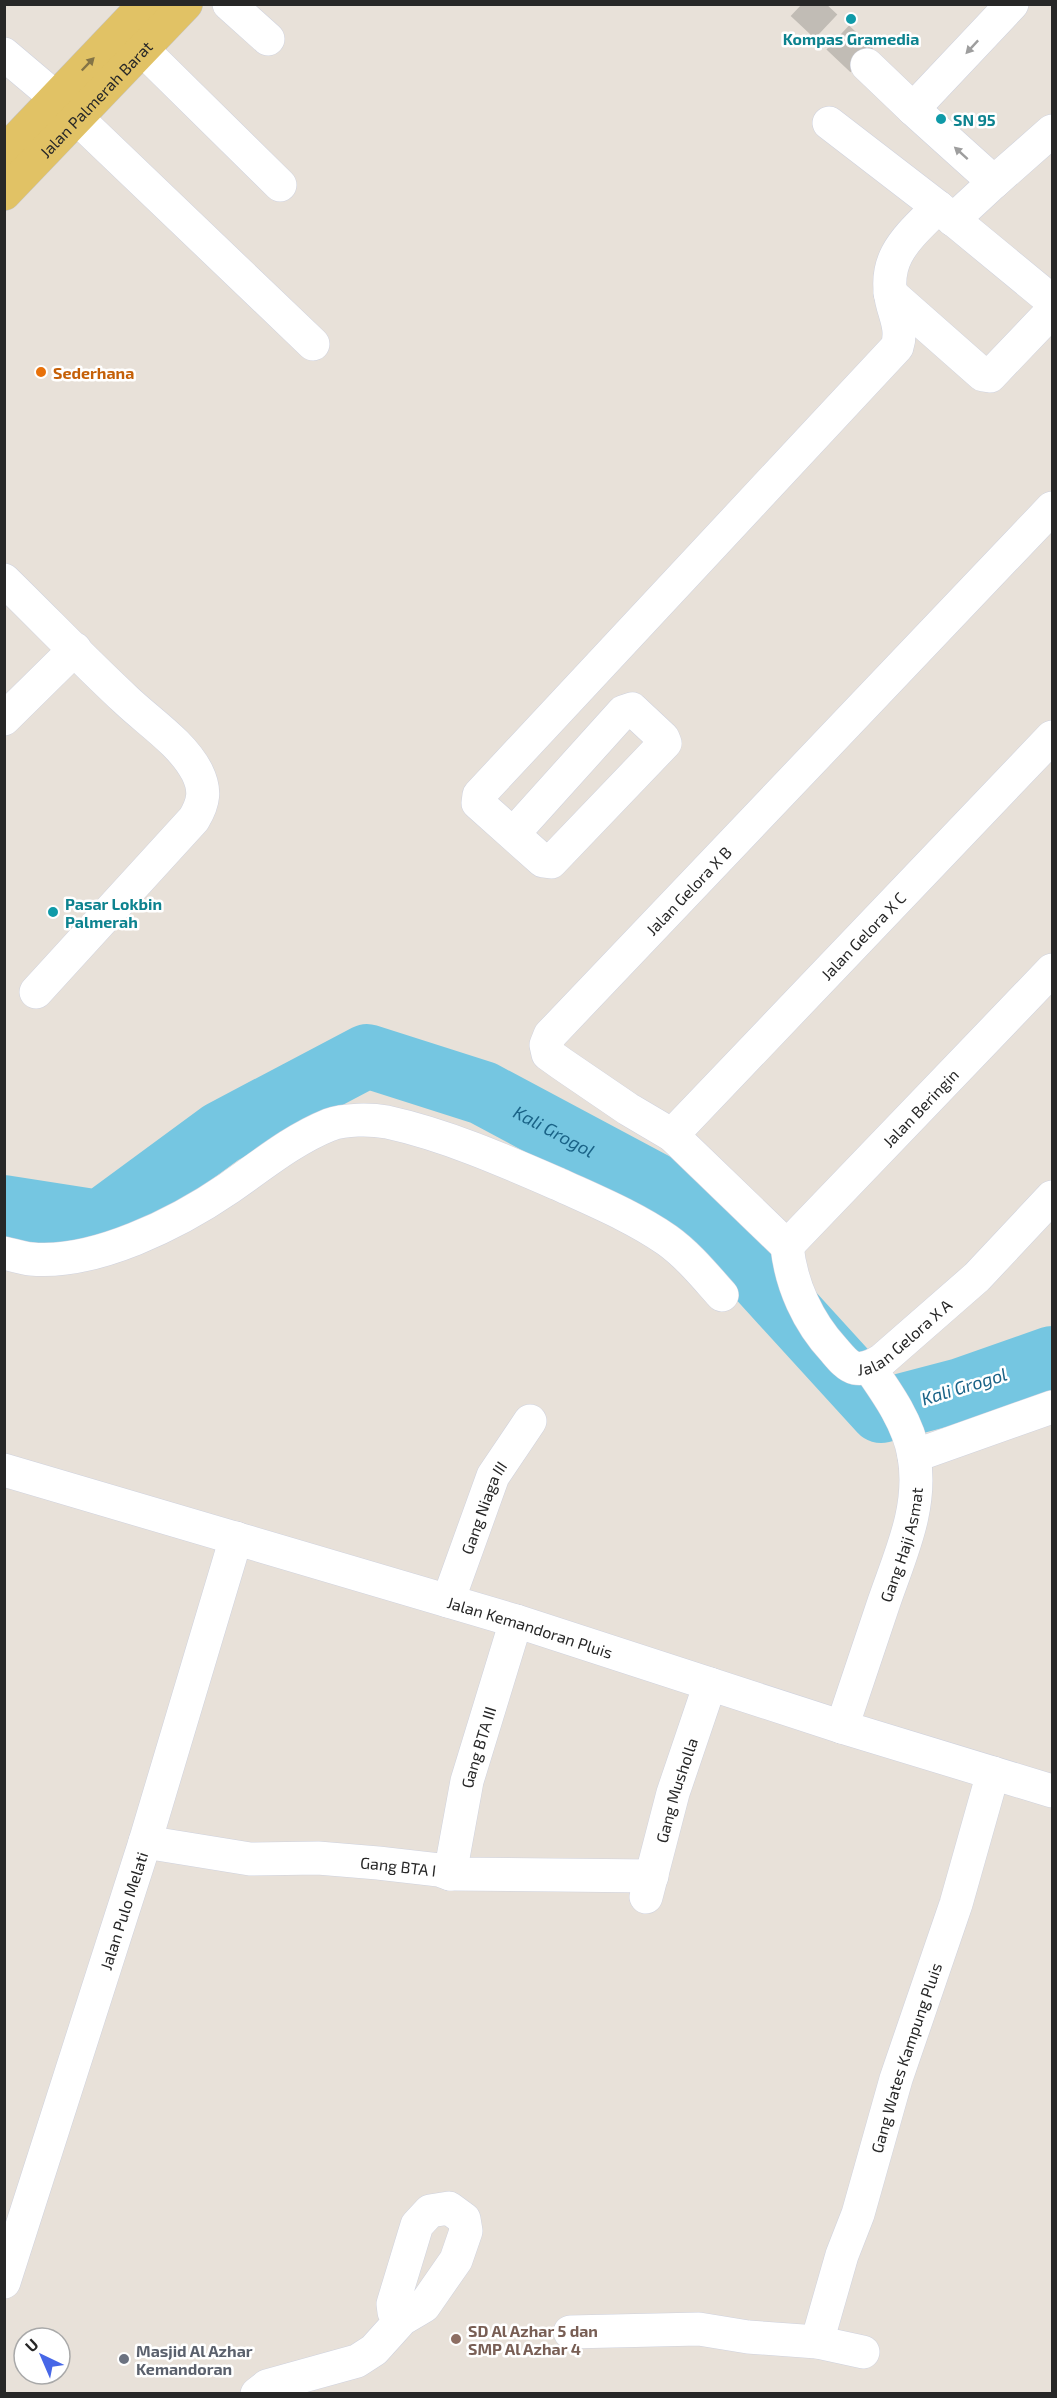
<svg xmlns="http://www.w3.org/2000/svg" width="1057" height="2398" viewBox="0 0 1057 2398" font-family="'Exo 2',sans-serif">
<rect width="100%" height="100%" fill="#e8e1d9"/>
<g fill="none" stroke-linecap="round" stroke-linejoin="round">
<!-- river -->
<path stroke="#75c6e1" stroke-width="64" id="s1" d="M4,1207L100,1222L221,1133L367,1056L483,1093L659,1187L737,1253L881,1411L961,1390L1052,1358"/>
<!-- minor-tunnel -->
<path stroke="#c1bcb5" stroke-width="33" stroke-dasharray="33 16" stroke-linecap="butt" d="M802,4L867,65"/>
<defs>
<g id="minor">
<path d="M229,4L268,39"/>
<path d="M143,50L280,185"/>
<path d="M4,54L56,98L313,344"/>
<path d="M867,65L913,109L1012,4"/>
<path d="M913,109L994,182L1052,131"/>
<path d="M829,123L938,207L1052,301"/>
<path d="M953,220L994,182"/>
<path d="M890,293L983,375L990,376L1052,311"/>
<path d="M4,580C45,620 84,661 126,700C149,722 182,743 197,772C206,790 204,802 194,819L36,992"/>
<path d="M4,719L75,649"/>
<path d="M513,834L623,712L632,709L663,738L665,743L551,862L543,861L478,803L479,795L897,347C902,332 897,320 893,306C880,259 907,238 938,207"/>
<path id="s2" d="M672,1135L1052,737"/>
<path id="s3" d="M787,1246L672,1135L628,1109L562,1064L548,1054L546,1045L550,1035L1052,508"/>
<path id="s4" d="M787,1246C791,1285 808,1322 834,1350C840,1357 847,1366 855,1368C865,1370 874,1365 882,1360L977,1277L1052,1197"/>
<path id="s5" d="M787,1246L1052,970"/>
<path d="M4,1253C13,1255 22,1258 31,1259C95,1265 178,1223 229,1188C261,1166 292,1140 329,1125C345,1119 370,1119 387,1122C446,1135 503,1160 558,1184C595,1201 634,1217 667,1240C688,1255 705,1276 722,1295"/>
<path d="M914,1456L1052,1407"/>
<path id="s6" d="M4,1470L516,1621L842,1727L1052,1791"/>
<path id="s7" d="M448,1601L493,1476L530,1421"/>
<path id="s8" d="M842,1727C856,1685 870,1644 884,1602C900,1555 923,1508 914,1456C909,1424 888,1394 869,1367"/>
<path id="s9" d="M145,1842L250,1859L318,1858L378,1863L439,1870L450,1874L652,1876"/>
<path id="s10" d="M450,1874L467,1781L516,1621"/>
<path id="s11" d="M646,1897L673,1793L710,1684"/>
<path id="s12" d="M4,2282L145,1842L236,1538"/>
<path d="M570,2332L699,2329L748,2337L817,2342L863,2352"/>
<path id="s13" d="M817,2342L842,2255L858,2214L896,2079L956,1904L993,1773"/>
<path d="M257,2394L267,2386L357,2361L374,2350L402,2319L424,2306L456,2260L466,2231L464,2219L449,2208L430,2211L417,2225L393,2304L394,2312L402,2319"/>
</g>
<g id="major">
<path d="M4,152L145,4"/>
<path id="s14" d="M4,194L186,4"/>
</g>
</defs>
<!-- minor casing -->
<use href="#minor" stroke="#cfd2de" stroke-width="34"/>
<!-- major casing -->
<use href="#major" stroke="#c3c3c3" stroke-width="34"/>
<!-- minor -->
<use href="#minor" stroke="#fff" stroke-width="33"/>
<!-- major -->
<use href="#major" stroke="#e1c265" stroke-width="33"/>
</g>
<!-- one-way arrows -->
<defs><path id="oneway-solid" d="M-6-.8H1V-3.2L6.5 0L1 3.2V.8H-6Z" transform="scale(1.5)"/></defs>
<g fill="#9e9e9e">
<use href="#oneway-solid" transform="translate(972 47) rotate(133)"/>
<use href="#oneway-solid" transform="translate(961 153) rotate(-138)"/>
</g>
<use fill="#847446" href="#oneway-solid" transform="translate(88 64) rotate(-46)"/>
<!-- markers -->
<g fill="#0f9aa8" stroke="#fff" stroke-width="2">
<circle cx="851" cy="19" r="6"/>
<circle cx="941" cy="119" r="6"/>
<circle cx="53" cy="912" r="6"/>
</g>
<circle fill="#e8710a" stroke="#fff" stroke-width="2" cx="41" cy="372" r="6"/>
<circle fill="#8d6e63" stroke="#fff" stroke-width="2" cx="456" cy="2339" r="6"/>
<circle fill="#6b7280" stroke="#fff" stroke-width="2" cx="124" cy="2359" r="6"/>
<g text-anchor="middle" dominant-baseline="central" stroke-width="5" stroke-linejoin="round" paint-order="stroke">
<!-- culture labels -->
<g font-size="16" font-weight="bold" fill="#0d838f" stroke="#fff" text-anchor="start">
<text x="851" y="38" text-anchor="middle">Kompas Gramedia</text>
<text x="953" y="119">SN 95</text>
<text x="65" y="903">Pasar Lokbin<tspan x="65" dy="18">Palmerah</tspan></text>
</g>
<!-- street labels -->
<g font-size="16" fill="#272727" stroke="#fff">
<text stroke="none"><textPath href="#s14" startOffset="132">Jalan Palmerah Barat</textPath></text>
<text stroke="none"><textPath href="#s3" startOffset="528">Jalan Gelora X B</textPath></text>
<text stroke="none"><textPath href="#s2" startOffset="276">Jalan Gelora X C</textPath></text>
<text stroke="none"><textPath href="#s5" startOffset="192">Jalan Beringin</textPath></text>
<text stroke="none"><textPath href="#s4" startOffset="204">Jalan Gelora X A</textPath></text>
<text stroke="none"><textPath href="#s7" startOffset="100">Gang Niaga III</textPath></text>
<text stroke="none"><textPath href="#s8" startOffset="192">Gang Haji Asmat</textPath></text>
<text stroke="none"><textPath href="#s6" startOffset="549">Jalan Kemandoran Pluis</textPath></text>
<text stroke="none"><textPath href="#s10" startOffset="130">Gang BTA III</textPath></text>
<text stroke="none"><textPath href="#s11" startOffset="111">Gang Musholla</textPath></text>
<text stroke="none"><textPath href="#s9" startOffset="255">Gang BTA I</textPath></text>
<text stroke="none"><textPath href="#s12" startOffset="390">Jalan Pulo Melati</textPath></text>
<text stroke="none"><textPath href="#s13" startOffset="298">Gang Wates Kampung Pluis</textPath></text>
</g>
<!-- food labels -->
<g font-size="16" font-weight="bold" fill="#c56008" stroke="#fff" text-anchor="start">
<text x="53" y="372">Sederhana</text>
</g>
<!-- education labels -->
<g font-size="16" font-weight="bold" fill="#785e54" stroke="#fff" text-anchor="start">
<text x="468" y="2330">SD Al Azhar 5 dan<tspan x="468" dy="18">SMP Al Azhar 4</tspan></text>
</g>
<!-- worship labels -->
<g font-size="16" font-weight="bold" fill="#5b616d" stroke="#fff" text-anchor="start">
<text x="136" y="2350">Masjid Al Azhar<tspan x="136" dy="18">Kemandoran</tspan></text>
</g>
<!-- water labels -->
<g font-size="18" font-style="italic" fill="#1a6387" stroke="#fff">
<text stroke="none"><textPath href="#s1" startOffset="615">Kali Grogol</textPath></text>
<text transform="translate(964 1386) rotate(-17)">Kali Grogol</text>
</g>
</g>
<!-- border -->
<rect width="1057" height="2398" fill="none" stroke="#272727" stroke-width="12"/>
<!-- north arrow -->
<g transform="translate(42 2356) rotate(316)"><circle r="28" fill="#ffffff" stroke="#a9a9a9" stroke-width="1.5"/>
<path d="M0-4.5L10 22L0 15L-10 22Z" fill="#4767e7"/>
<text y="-9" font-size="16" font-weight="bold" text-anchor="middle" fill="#272727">U</text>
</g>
</svg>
